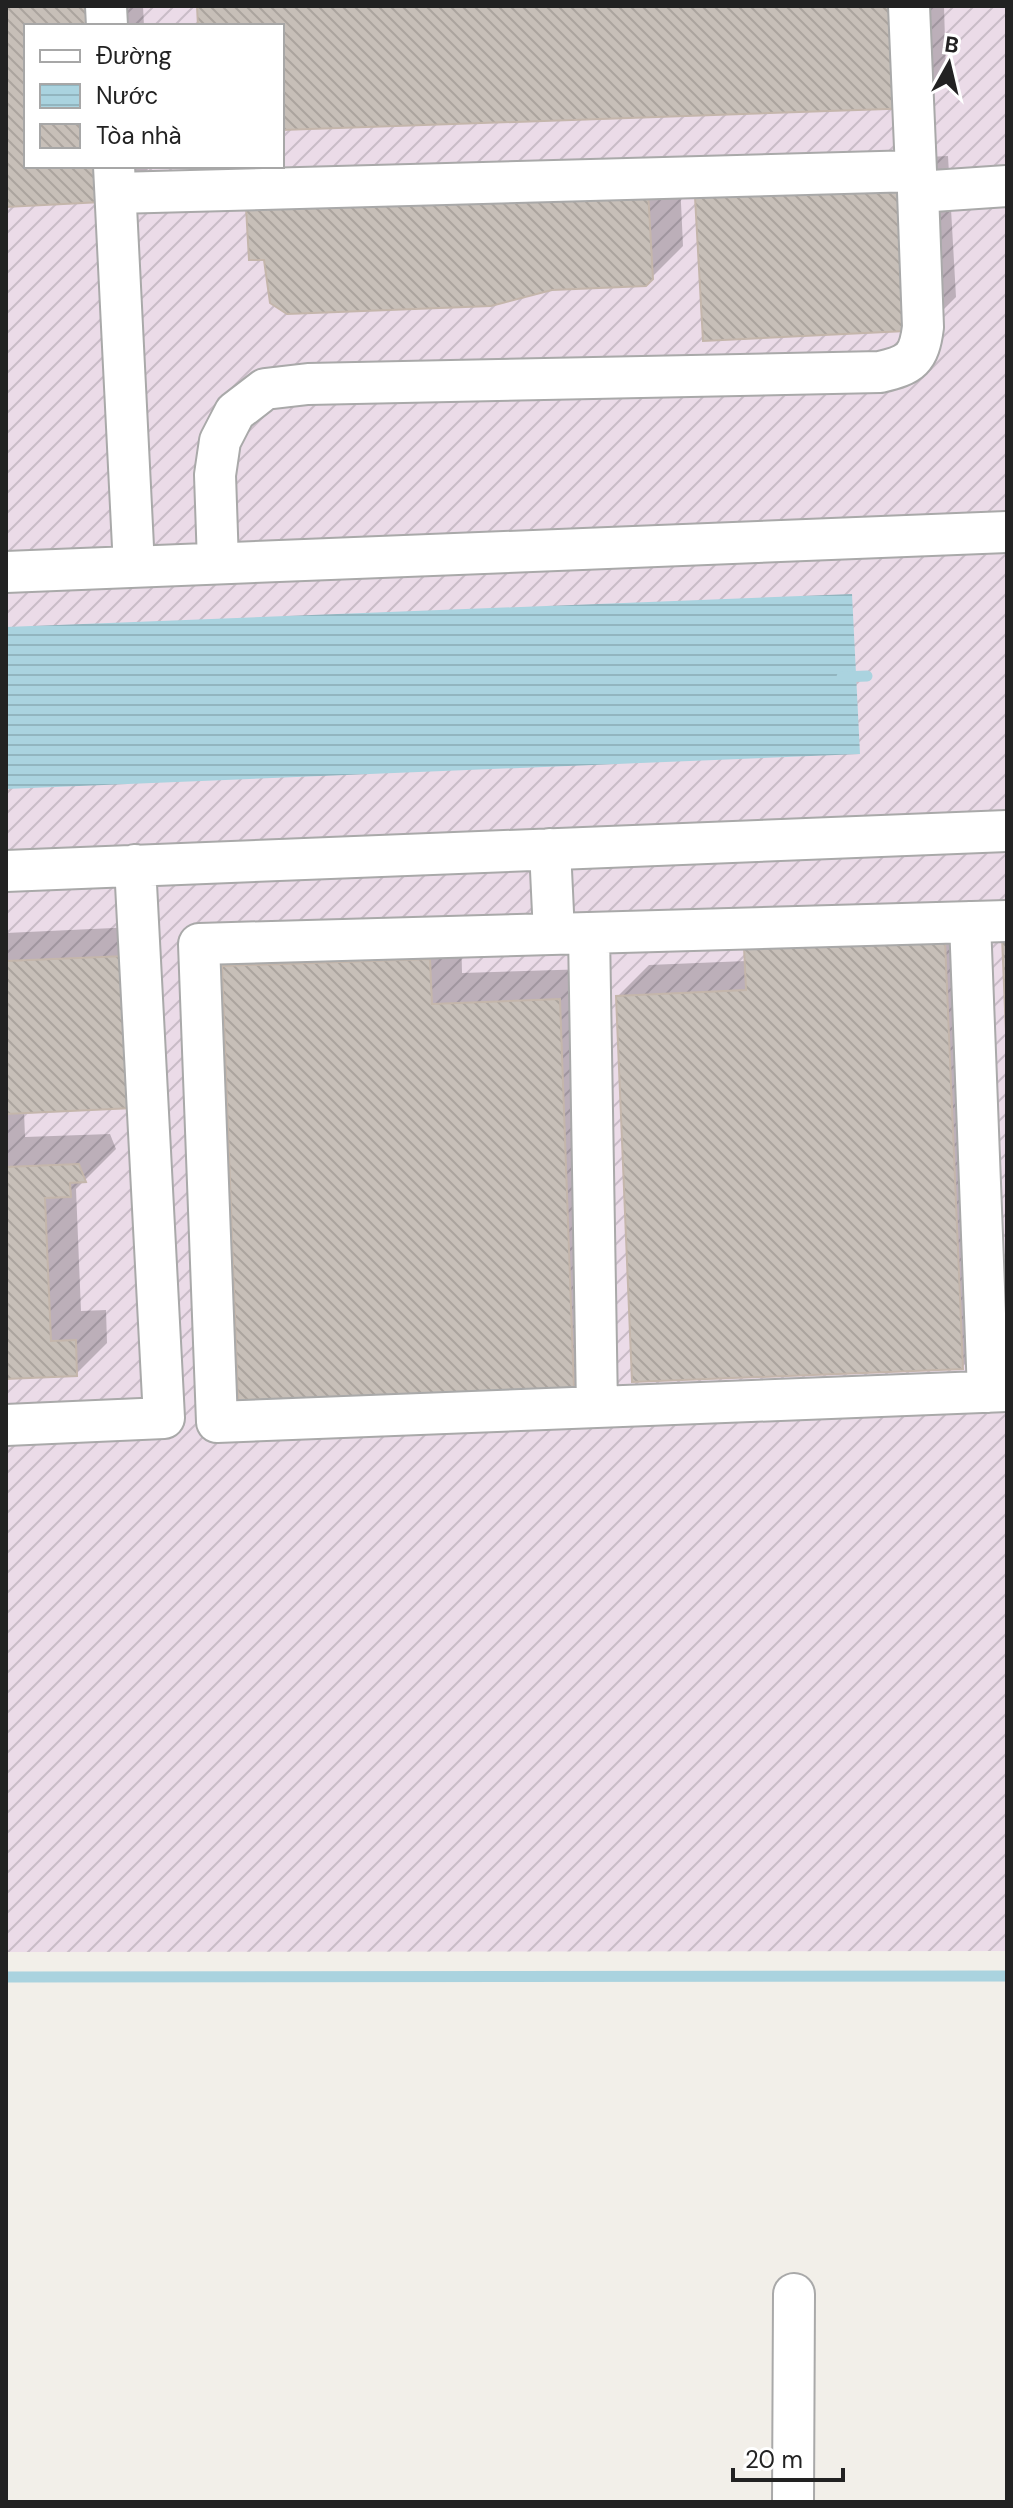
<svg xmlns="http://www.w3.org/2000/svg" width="1013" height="2508" viewBox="0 0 1013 2508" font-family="'DM Sans',sans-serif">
<defs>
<pattern id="industrial-furrows" width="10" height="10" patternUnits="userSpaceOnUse" patternTransform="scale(2)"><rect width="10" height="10" fill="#ebdbe8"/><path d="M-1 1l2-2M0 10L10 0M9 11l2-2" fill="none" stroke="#c9bcc7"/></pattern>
<pattern id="water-rules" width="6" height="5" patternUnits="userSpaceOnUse" patternTransform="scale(2)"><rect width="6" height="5" fill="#aad3df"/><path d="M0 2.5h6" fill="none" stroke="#92b5bf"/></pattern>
<pattern id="building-back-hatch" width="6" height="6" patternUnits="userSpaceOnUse" patternTransform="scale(2)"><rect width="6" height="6" fill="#c7bfb8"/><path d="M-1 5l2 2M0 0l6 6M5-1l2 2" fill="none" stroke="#aba49e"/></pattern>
</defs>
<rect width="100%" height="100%" fill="#f2efe9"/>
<!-- industrial -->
<path fill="url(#industrial-furrows)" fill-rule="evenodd" d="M6,6H1007V1951L6,1952ZM26,26H282V166H26Z"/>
<!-- water -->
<path fill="url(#water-rules)" d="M852,594L860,754L6,789V627Z"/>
<!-- shadow -->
<path fill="#0003" d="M6,6H143L144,26H26V166H151L120,199L6,205Z
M199,6H944L946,75L916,106L282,128V26H200Z
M948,156L956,297L925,328L728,167Z
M679,160L683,246L645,284L299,177L308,168Z
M975,910L993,1337L962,1367L618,996L649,965L746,961Z
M156,926L24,1111L25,1137L110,1134L116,1149L76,1189L81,1311L106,1310L107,1343L76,1374L6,1377V933Z
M461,929L462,973L590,969L604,1356L573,1387L224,967L255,936Z"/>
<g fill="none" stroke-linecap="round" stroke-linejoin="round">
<!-- stream -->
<path stroke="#aad3df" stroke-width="11" d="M842,677L867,676
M6,1977L1007,1976"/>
</g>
<!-- building -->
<path fill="url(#building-back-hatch)" stroke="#c4b6ab" stroke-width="2" d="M6,6H111L112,26H26V166H119L121,201L6,207Z
M197,6H913L916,108L282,130V26H198Z
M918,186L926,330L703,341L695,197Z
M648,190L653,279L646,286L552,290L491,306L287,314L270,303L264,260H249L246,207Z
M1002,937H1007V1057Z
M945,940L963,1369L632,1382L616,996L746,990L744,947Z
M125,956L133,1108L6,1114V961Z
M430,959L432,1004L560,999L574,1389L238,1400L222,966Z
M79,1164L86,1182L70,1183L71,1197L45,1198L51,1341L76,1340L77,1376L6,1379V1167Z"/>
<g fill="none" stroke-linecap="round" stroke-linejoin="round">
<defs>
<path id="minor" d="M106,6L107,26
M114,166L134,567
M116,193L916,171L909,6
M218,563L215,475L220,441L235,412L265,389L308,384L880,372C911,365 919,359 923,327L918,192L1007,186
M6,572L1007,532
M550,849L554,934
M6,871L1007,831
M1007,921L199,944L217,1422L1007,1391
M970,922L988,1392
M589,933L597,1407
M6,1425L164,1418L135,865
M793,2502L794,2294"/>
</defs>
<!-- minor casing -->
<use href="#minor" stroke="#a9a9a9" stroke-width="44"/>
<!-- minor -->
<use href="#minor" stroke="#fff" stroke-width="40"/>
</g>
<!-- border -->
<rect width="1013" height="2508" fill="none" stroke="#222222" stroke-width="16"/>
<!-- legend -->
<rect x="24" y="24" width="260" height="144" fill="#ffffff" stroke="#a7a7a7" stroke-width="2"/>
<rect x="40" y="50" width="40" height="12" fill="#ffffff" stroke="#a7a7a7" stroke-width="2"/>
<text x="96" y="64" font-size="24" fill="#222222">Đường</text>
<rect x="40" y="84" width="40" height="24" fill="url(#water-rules)" stroke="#a7a7a7" stroke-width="2"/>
<text x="96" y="104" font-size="24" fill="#222222">Nước</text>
<rect x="40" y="124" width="40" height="24" fill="url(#building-back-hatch)" stroke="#a7a7a7" stroke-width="2"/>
<text x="96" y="144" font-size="24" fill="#222222">Tòa nhà</text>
<!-- north arrow -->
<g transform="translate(949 64) rotate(8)" stroke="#ffffff" stroke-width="6" paint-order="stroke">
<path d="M0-6L14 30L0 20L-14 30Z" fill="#222222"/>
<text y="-12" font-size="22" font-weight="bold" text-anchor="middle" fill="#222222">B</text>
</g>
<!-- scale -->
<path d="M733 2468v12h110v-12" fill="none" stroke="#222222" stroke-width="4"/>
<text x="745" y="2468" font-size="24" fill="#222222" stroke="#ffffff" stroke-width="6" paint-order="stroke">20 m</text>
</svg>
